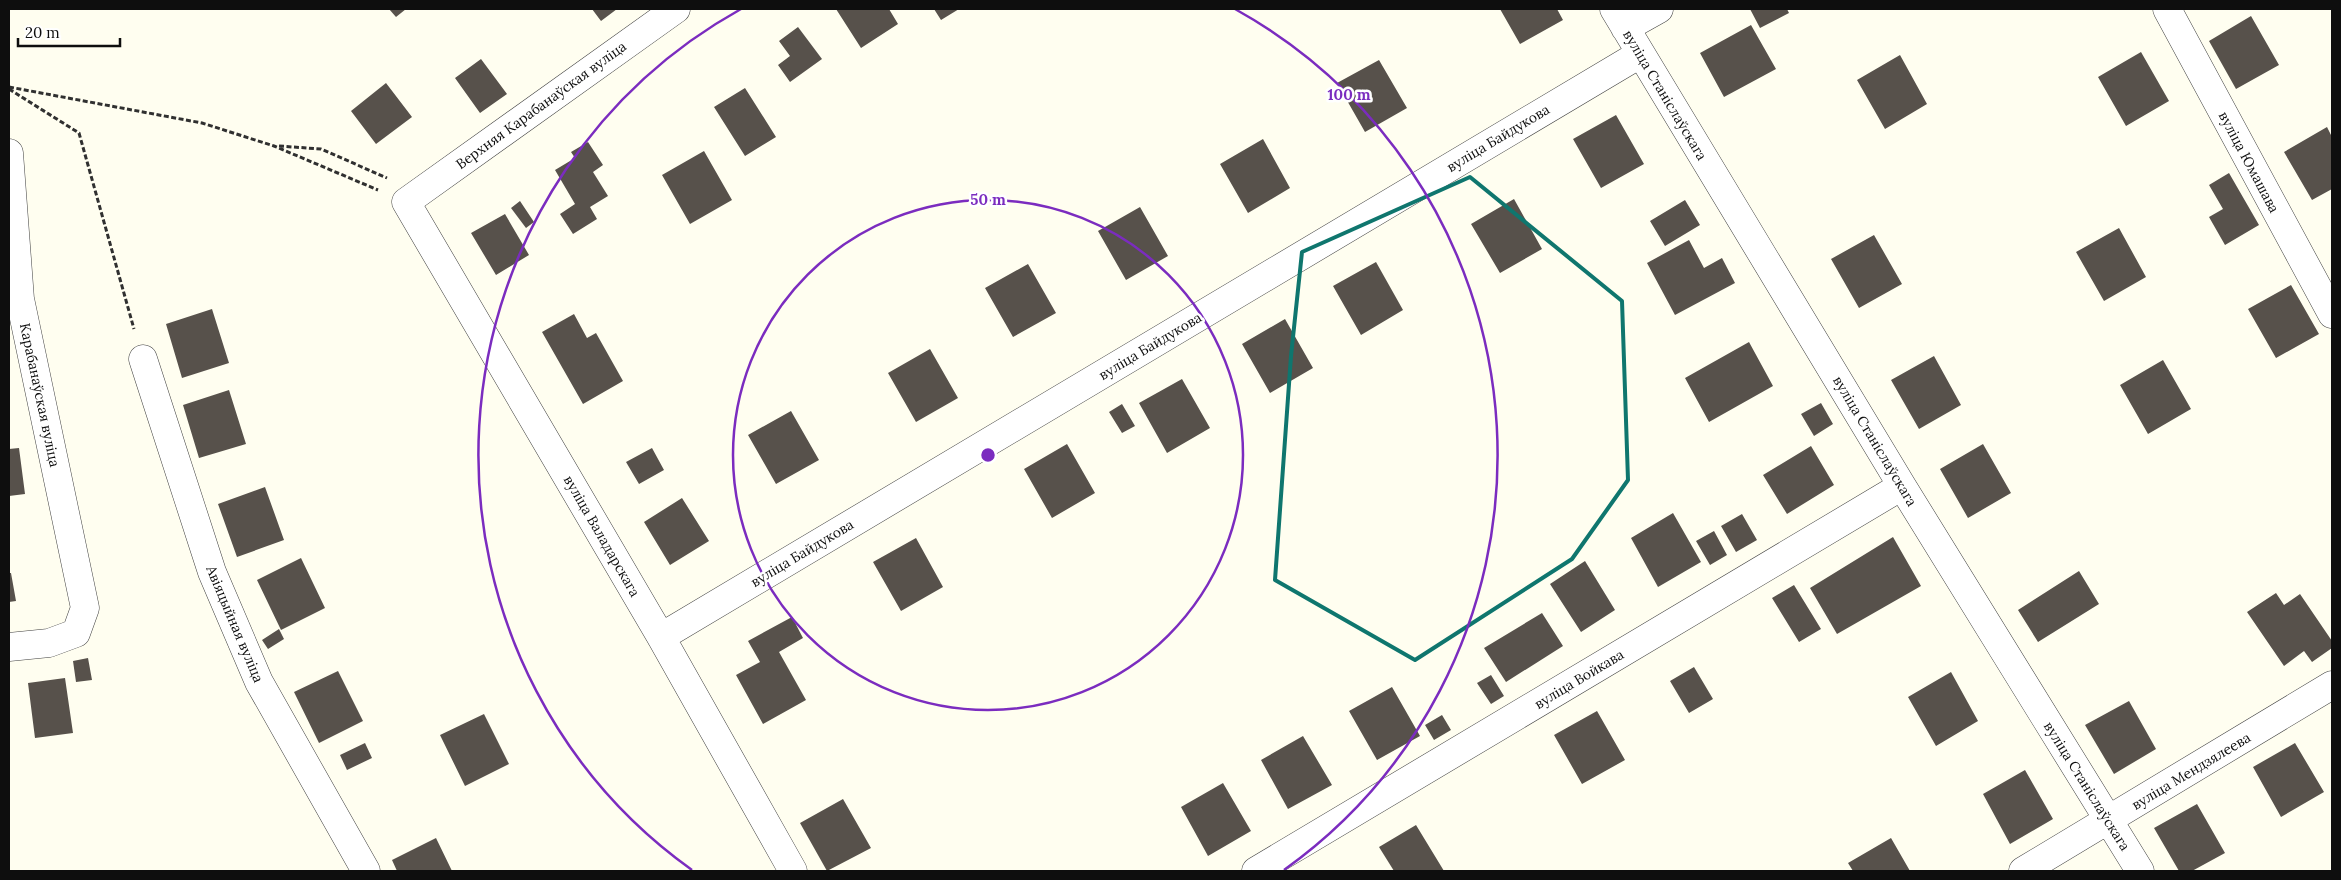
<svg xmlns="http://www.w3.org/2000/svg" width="2341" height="880" viewBox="0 0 2341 880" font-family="Lora,serif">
<rect width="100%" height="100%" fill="#fffef0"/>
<!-- building -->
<path fill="#57514b" d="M389,9H406L396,17Z
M592,9H617L601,21Z
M836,9H889L898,24L861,48Z
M934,9H959L941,20Z
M1500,9H1557L1563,20L1520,44Z
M1750,9H1787L1789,13L1760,28Z
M2251,16L2279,65L2236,89L2209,41Z
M1751,25L1776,69L1724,97L1700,53Z
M798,27L822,59L790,82L778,65L790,56L779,41Z
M2141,52L2169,101L2126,126L2098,77Z
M1900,55L1927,104L1885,129L1857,80Z
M481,59L507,94L480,113L455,78Z
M1379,60L1407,108L1365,132L1337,83Z
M386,83L412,117L376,144L351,111Z
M745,88L776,137L745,156L714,107Z
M1616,115L1644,164L1601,188L1573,139Z
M2327,127L2332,137V189L2312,200L2284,152Z
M1263,139L1290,188L1248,213L1220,164Z
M588,142L603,165L593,172L608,196L590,207L597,219L573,234L560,214L575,204L555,170L575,158L571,152Z
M704,151L732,200L690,224L662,175Z
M2229,173L2259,225L2225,245L2209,217L2223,209L2209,185Z
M1514,199L1542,249L1500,273L1471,224Z
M1685,200L1700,225L1665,246L1650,221Z
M520,201L534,222L526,228L511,208Z
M1140,207L1168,256L1126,280L1098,231Z
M505,214L529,255L496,275L471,233Z
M2119,228L2146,277L2104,301L2076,252Z
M1874,235L1902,284L1859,308L1831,259Z
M1689,240L1704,268L1722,258L1735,283L1675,315L1647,263Z
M1376,262L1403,310L1361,335L1333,286Z
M1028,264L1056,313L1013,337L985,288Z
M2291,285L2319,334L2276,358L2248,309Z
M212,309L229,363L182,378L166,324Z
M574,314L587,338L596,333L623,381L583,404L542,332Z
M1285,319L1313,368L1270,393L1242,344Z
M1749,342L1773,386L1709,422L1685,378Z
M930,349L958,398L916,422L888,373Z
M1934,356L1961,405L1919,429L1891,380Z
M2163,360L2191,409L2148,434L2120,385Z
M1182,379L1210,428L1167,453L1139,403Z
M229,390L246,444L199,458L183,405Z
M1821,403L1833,424L1814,436L1801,414Z
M1122,404L1135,426L1122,433L1109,412Z
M791,411L819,460L776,484L748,435Z
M1067,444L1095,493L1052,518L1024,469Z
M1983,444L2011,493L1968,518L1940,469Z
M1811,446L1834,485L1787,514L1763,475Z
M19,448L25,494L9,496V449Z
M652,448L664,470L639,484L626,462Z
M265,487L284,540L237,557L218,504Z
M682,498L709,541L670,565L644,522Z
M1673,513L1701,562L1658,587L1631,538Z
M1742,514L1757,540L1736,552L1721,526Z
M1714,531L1727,555L1710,565L1696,541Z
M1893,537L1921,586L1837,634L1810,588Z
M916,538L943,587L901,611L873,562Z
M301,558L325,608L281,630L257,580Z
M1585,561L1615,610L1581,632L1550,584Z
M2079,571L2099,604L2038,642L2018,610Z
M9,573H11L16,601L9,602Z
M1794,585L1821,629L1799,642L1772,598Z
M2276,593L2284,605L2300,594L2332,641V648L2312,662L2304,651L2284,666L2247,612Z
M1542,613L1563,646L1506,682L1484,648Z
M792,617L803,638L779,652L806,700L763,724L736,675L760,662L748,641Z
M279,629L284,639L268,649L262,640Z
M88,658L92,680L76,682L73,661Z
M1694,667L1713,699L1689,713L1670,681Z
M338,671L363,721L319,743L294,692Z
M1951,672L1978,721L1936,746L1908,697Z
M1491,675L1504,696L1491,704L1477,683Z
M65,678L73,733L35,738L28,683Z
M1392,687L1420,736L1377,760L1349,711Z
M2129,701L2156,749L2114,774L2085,725Z
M1597,711L1625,760L1582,784L1554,735Z
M484,714L509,764L465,786L440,735Z
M1442,715L1451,730L1434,740L1425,725Z
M1303,736L1332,785L1288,809L1261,760Z
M365,743L372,758L347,770L340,755Z
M2295,743L2324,792L2281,817L2253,767Z
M2025,770L2053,819L2010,844L1983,794Z
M1223,783L1251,831L1208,856L1181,807Z
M843,799L871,848L827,871L800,823Z
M2197,804L2225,853L2192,871H2179L2154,828Z
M1416,825L1444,871H1394L1379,847Z
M436,838L452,871H397L392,860Z
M1891,838L1910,871H1853L1848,863Z"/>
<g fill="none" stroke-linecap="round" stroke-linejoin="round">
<defs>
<path id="minor" d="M676,9L406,202L661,637L793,871
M1614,9L1902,486L2140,871
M2167,9L2332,314
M1625,28L1659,9
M9,153L20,299L85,608L76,633L49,643L9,647
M143,359L212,572L259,682L366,871
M661,637L1640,54
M1256,871L1902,486
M2023,871L2332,685"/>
</defs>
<!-- minor casing -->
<use href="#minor" stroke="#414141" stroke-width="29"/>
<!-- path -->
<path stroke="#303030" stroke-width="3" stroke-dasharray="5 2.5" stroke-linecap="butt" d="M9,87L202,123L274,146L378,190
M9,89L79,133L134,329
M279,146L321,149L387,178"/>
<!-- minor -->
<use href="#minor" stroke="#fff" stroke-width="28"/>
</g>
<!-- marked area -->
<path fill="none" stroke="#0f766e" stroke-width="4" stroke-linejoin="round" d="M1470,177L1622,301L1628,480L1572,559L1415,660L1275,580L1291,356L1302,252Z"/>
<!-- distance rings -->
<g fill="none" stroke="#7b2cbf" stroke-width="2.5">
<circle cx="988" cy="455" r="255"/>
<path d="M692 870A510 510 0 0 1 741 9M1235 9A510 510 0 0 1 1284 870"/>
</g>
<g text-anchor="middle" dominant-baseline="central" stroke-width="5" stroke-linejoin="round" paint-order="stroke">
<!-- street labels -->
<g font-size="14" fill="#0e0e0e" stroke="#fff">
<text transform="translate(1665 95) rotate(59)">вуліца Станіслаўскага</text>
<text transform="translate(541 105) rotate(-36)">Верхняя Карабанаўская вуліца</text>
<text transform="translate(1498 138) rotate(-31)">вуліца Байдукова</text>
<text transform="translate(2249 162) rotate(62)">вуліца Юмашава</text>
<text transform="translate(1150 346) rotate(-31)">вуліца Байдукова</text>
<text transform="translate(40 395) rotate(78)">Карабанаўская вуліца</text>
<text transform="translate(1875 441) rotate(59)">вуліца Станіслаўскага</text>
<text transform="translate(602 536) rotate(60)">вуліца Валадарскага</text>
<text transform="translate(802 553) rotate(-31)">вуліца Байдукова</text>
<text transform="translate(235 624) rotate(67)">Авіяцыйная вуліца</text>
<text transform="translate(1579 679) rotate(-31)">вуліца Войкава</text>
<text transform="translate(2191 771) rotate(-31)">вуліца Мендзялеева</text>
<text transform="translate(2087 786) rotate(58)">вуліца Станіслаўскага</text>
</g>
</g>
<circle cx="988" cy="455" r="8" fill="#7b2cbf" stroke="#fff" stroke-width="2.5"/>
<g font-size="15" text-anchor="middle" font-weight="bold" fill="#7b2cbf" stroke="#fff" stroke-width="5" stroke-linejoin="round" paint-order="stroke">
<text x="1349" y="100">100 m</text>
<text x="988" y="205">50 m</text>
</g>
<!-- border -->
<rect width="2341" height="880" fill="none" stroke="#0e0e0e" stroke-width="20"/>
<!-- scale -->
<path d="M18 38v8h102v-8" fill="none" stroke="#0e0e0e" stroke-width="2.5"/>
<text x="25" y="38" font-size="15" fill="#0e0e0e" stroke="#ffffff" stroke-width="4" paint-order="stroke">20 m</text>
</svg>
